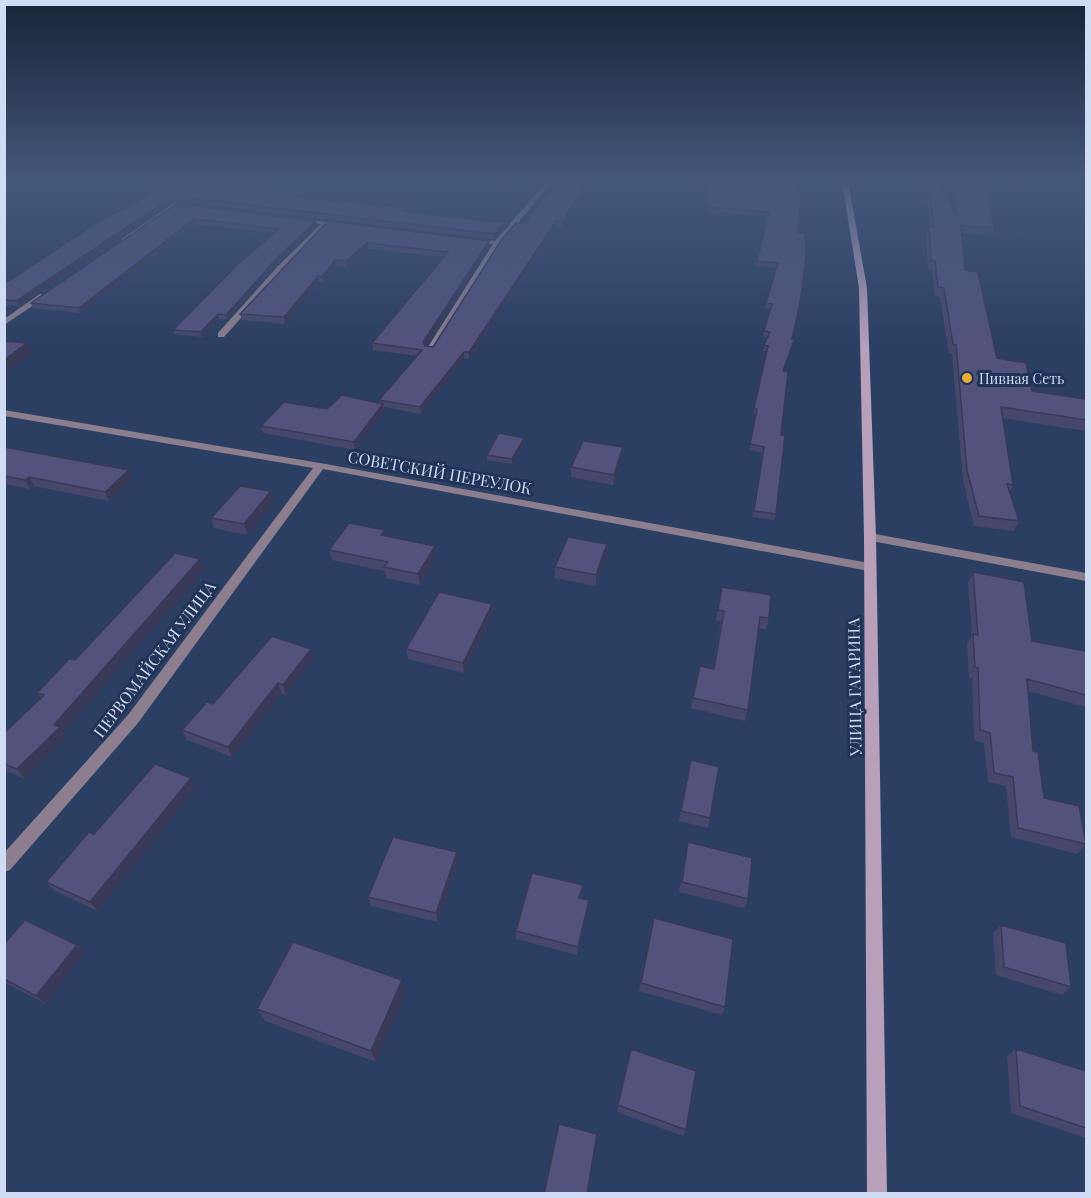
<svg xmlns="http://www.w3.org/2000/svg" width="1091" height="1198" viewBox="0 0 1091 1198" font-family="'Playfair Display',serif">
<rect width="100%" height="100%" fill="#2b3f63"/>
<g fill="none" stroke-linecap="round" stroke-linejoin="round">
<!-- minor -->
<path fill="#8d7e8f" fill-rule="evenodd" d="M547,181H553L500,244L434,350L427,352L426,350L493,244L472,241V239L495,241Z
M174,203L194,206L191,208L177,206L126,241H122V239Z
M301,218L343,225L340,227L327,225L285,269L224,337H218V333L279,265L321,224L299,221L298,220Z
M40,294L47,296L4,325V319Z
M4,410L320,463L869,563L875,567L869,571L323,469L138,723L10,870L4,872V853L128,715L313,468L4,416Z
M870,533L1086,573V581L866,540L864,537Z"/>
<!-- secondary -->
<path fill="#b8a0bb" fill-rule="evenodd" d="M842,181H848L867,288L876,537L887,1194H867L864,537L859,288Z"/>
</g>
<!-- wall -->
<path fill="#47476c" d="M168,181L239,188L299,196L300,198L406,212L504,228L494,239L174,201L19,306L4,305V284Z
M558,181H589L563,227H556L469,359L464,358L421,414L384,407V412L355,450L263,433L261,426L327,409L380,404L379,400L417,356L373,350L372,343L444,257L368,249L347,267L336,266L324,283L319,282L285,324L242,320L240,314L328,221L489,247L426,346L433,347Z
M675,181H796L792,339L793,345L783,371L781,435L776,514L774,520L752,517L763,453L749,450L756,414H753L767,351H763L767,337L763,336L770,309L765,308L777,268L756,266L767,216L706,212L709,196H705L708,184Z
M906,181H938L954,211L955,181H985L994,228L991,236L962,233L965,270L997,358L1032,391L1086,399V431L1002,418L1013,485L1010,492L1019,521L1014,531L974,526L963,480L952,354H949L940,297L935,296L932,270L928,269L926,234L929,226H931L925,185L907,184Z
M176,204L316,221L317,226L277,263L227,319H219L202,337L174,334L173,330L275,233L196,224L80,313L33,308L31,303Z
M524,438V443L512,464L487,460V455Z
M4,447L129,470L133,478L109,501L34,486L30,489L4,484Z
M623,457L613,485L571,477V467Z
M274,502L247,535L214,528L211,518Z
M386,536L436,557L420,585L386,578L385,571L332,560L329,550Z
M607,555L596,586L555,578V567Z
M200,559L205,569L64,732L67,737L25,779L4,770V733L41,698L37,693L75,660Z
M973,572L1032,641L1086,651V707L1028,691L1033,751L1044,798L1086,844L1077,854L1011,837L1006,786L988,782L984,743L974,740L972,678L969,677L967,644L972,636L968,583Z
M722,587L769,618L766,629L758,628L748,710L745,721L691,708L700,666L713,669L721,621L716,620Z
M492,604L493,614L464,673L408,659L406,649Z
M314,659L286,695L282,694L232,757L187,740L182,730L213,704Z
M691,760L710,818L708,828L679,821Z
M196,788L98,911L55,891L46,882L94,834Z
M688,842L748,899L744,908L679,892Z
M457,852L459,861L438,922L371,906L368,897Z
M582,894L581,898L589,900L588,909L577,955L516,939V931Z
M654,918L725,1007L722,1015L639,991Z
M1001,925L1071,987L1062,995L996,975L993,933Z
M4,944L77,945L85,953L46,1004L4,982Z
M406,992L376,1062L265,1021L257,1009Z
M631,1049L686,1130L683,1136L617,1112Z
M1016,1049L1086,1071V1138L1011,1113L1007,1056Z"/>
<!-- shaded-wall -->
<path fill="#393958" d="M586,181H589L563,227V222Z
M173,196L174,201L19,306L16,301Z
M194,219L196,224L80,313L79,308Z
M316,221L317,226L277,263L227,319L226,315L276,259Z
M556,221V227L469,359V352Z
M504,223V228L494,239V234Z
M489,241V247L424,349L423,342Z
M367,243L368,249L347,267L346,261Z
M335,260L336,266L324,283L322,277Z
M318,276L319,282L285,324L284,317Z
M218,314L219,319L202,337L201,332Z
M27,343L32,353L5,373L4,360Z
M464,352V358L421,414L420,407Z
M383,404L384,412L355,450L354,442Z
M524,438V443L512,464V459Z
M623,447V457L613,485L614,475Z
M129,470L133,478L109,501L105,492Z
M29,477L34,486L30,489L25,480Z
M271,491L274,502L247,535L244,524Z
M385,530L387,540L381,535Z
M607,544V555L596,586V575Z
M435,546L436,557L420,585L418,574Z
M200,559L205,569L64,732L67,737L25,779L17,769L54,725Z
M492,604L493,614L464,673L463,663Z
M311,649L314,659L286,695L283,685Z
M278,683L282,694L232,757L228,747Z
M191,778L196,788L98,911L90,902Z
M457,852L459,861L438,922L436,913Z
M589,900L588,909L577,955L578,947Z
M77,945L85,953L46,1004L36,996Z
M402,980L406,992L376,1062L371,1051Z"/>
<!-- building -->
<path fill="#52527d" stroke="#393958" stroke-width="1.5" d="M168,181H188L238,186L236,188L299,196L297,197L406,208L403,211L504,223L494,234L173,196L16,301L4,300V284L100,221L118,211H122Z
M558,181H586L563,222L556,221L469,352H464L420,407L379,400L422,350L372,343L448,252L367,243L346,261L335,260L322,277L318,276L284,317L240,314L328,221L489,241L423,342L425,346L433,347L502,239L516,223L525,224Z
M710,181H796L798,195H801L798,232L805,233L806,256L800,304L792,339L794,340L783,371L788,372L781,435H785L776,514L754,511L764,447L750,444L757,409L754,408L768,346L764,345L770,332L764,331L772,304L766,303L778,263L757,261L769,212L707,207L710,192L705,191Z
M928,181H938L956,215L958,181H985L994,228L961,225L965,270L978,272L997,358L1026,363L1032,391L1086,399V420L1001,407L1013,485L1007,484L1019,521L979,516L967,470L956,345L953,344L944,288L938,287L935,261H931L929,226L934,227Z
M176,204L316,221L276,259L226,315L218,314L201,332L173,330L239,263L279,229L194,219L79,308L31,303Z
M4,341L27,343L4,360Z
M342,395L383,404L354,442L261,426L284,402L327,409Z
M499,433L524,438L512,459L487,455Z
M583,441L623,447L614,475L571,467Z
M4,447L129,470L105,492L29,477L25,480L4,476Z
M240,486L271,491L244,524L211,518Z
M349,523L385,530L381,535L435,546L418,574L384,567L388,562L329,550Z
M568,537L607,544L596,575L555,567Z
M175,553L200,559L54,725L60,727L17,769L4,764V733L44,695L37,693L69,659L75,660Z
M973,572L1024,582L1032,641L1086,651V695L1027,679L1033,751L1038,752L1044,798L1079,806L1086,844L1018,828L1013,777L994,773L990,733L980,730L978,668L975,667L973,634L978,635Z
M722,587L771,595L769,618L760,617L748,710L693,698L700,666L714,669L724,611L718,610Z
M439,592L492,604L463,663L406,649Z
M272,636L311,649L283,685L278,683L228,747L182,730L207,702L213,704Z
M691,760L719,767L710,818L681,811Z
M155,764L191,778L90,902L46,882L89,832L94,834Z
M393,837L457,852L436,913L368,897Z
M688,842L752,858L748,899L682,882Z
M532,873L583,885L579,898L589,900L578,947L516,931Z
M654,918L733,939L725,1007L641,983Z
M25,920L77,945L36,996L4,979V944Z
M1001,925L1066,943L1071,987L1004,967Z
M293,942L402,980L371,1051L257,1009Z
M631,1049L696,1071L686,1130L618,1105Z
M1016,1049L1086,1071V1128L1020,1106Z
M559,1124L597,1134L587,1194H544Z"/>
<!-- sky -->
<linearGradient id="sky" x2="0" y2="1"><stop stop-color="#182336"/><stop offset="0.52" stop-color="#44587c"/><stop offset="1" stop-color="#44587c" stop-opacity="0"/></linearGradient>
<rect width="1091" height="349" fill="url(#sky)"/>
<!-- markers -->
<circle fill="#e4ad35" stroke="#213458" stroke-width="2" cx="967" cy="378" r="6"/>
<g text-anchor="middle" dominant-baseline="central" stroke-width="6" stroke-linejoin="round" paint-order="stroke">
<!-- far-poi labels -->
<g font-size="14" fill="#cfdcf3" stroke="#213458" text-anchor="start">
<text x="979" y="378">Пивная Сеть</text>
</g>
<!-- street labels -->
<g font-size="16" fill="#cfdcf3" stroke="#213458">
<text transform="translate(440 472) rotate(10)">СОВЕТСКИЙ ПЕРЕУЛОК</text>
<text transform="translate(154 659) rotate(-53)">ПЕРВОМАЙСКАЯ УЛИЦА</text>
<text transform="translate(854 687) rotate(-91)">УЛИЦА ГАГАРИНА</text>
</g>
</g>
<!-- border -->
<rect width="1091" height="1198" fill="none" stroke="#cfdcf3" stroke-width="12"/>
</svg>
